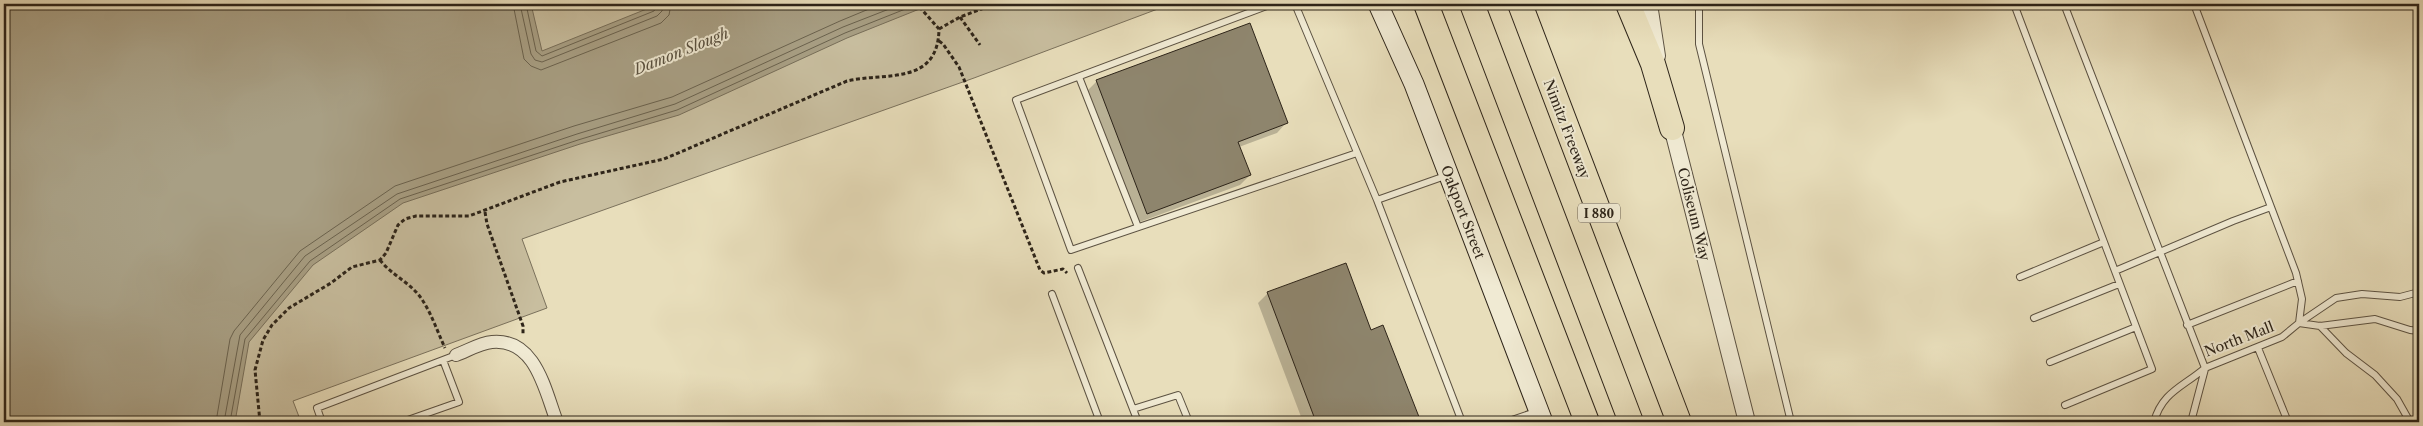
<svg xmlns="http://www.w3.org/2000/svg" width="2423" height="426" viewBox="0 0 2423 426" font-family="'Libre Caslon Text',serif">
<rect width="100%" height="100%" fill="#e8debb"/>
<filter id="stains"><feTurbulence type="fractalNoise" baseFrequency=".004" numOctaves="4"/><feColorMatrix values="0 0 0 0 .2 0 0 0 0 .09 0 0 0 0 .02 0 0 0 .5 -.17"/></filter>
<radialGradient id="worn" r=".72"><stop offset=".6" stop-color="#630" stop-opacity="0"/><stop offset="1" stop-color="#630" stop-opacity=".3"/></radialGradient>
<!-- green -->
<path fill="#c8be9f" stroke="#7a715c" d="M4,4H1171L974,78L522,239L547,308L293,401L301,422H4Z"/>
<!-- water -->
<path fill="#a89f84" stroke="#776e59" d="M4,4H531L542,51L659,4H932L847,38L679,115L580,144L403,203L313,265L249,342L235,422H4Z"/>
<!-- shadow -->
<path fill="#0003" d="M1097,81L1286,123L1277,133L1239,147L1250,175L1240,185L1137,223L1087,91Z
M1268,293L1370,332L1383,327L1420,422H1303L1258,303Z"/>
<g fill="none" stroke-linecap="round" stroke-linejoin="round">
<!-- shore -->
<path stroke="#6a624e" stroke-width="1" d="M513,4L524,59L531,66L541,70L661,23L669,15L671,4
M520,4L531,54L535,60L542,62L657,16L662,11L664,4
M526,4L536,51L542,56L654,11L658,4
M216,422L230,339L234,331L300,251L395,186L574,126L672,97L840,21L881,4
M224,422L240,335L305,256L397,194L577,134L675,104L843,27L902,4
M230,422L245,339L310,261L400,199L578,140L677,110L845,33L918,4"/>
</g>
<!-- building -->
<path fill="#8e856d" stroke="#2d2419" d="M1250,23L1288,123L1238,142L1251,175L1147,214L1096,80Z
M1346,263L1371,330L1383,325L1421,422H1316L1267,292Z"/>
<g fill="none" stroke-linecap="round" stroke-linejoin="round">
<defs>
<path id="service" d="M1272,4L1016,100L1071,250L1357,153
M1295,4L1377,200L1462,422
M1699,4V44L1791,422
M2014,4L2152,369L2065,405
M2064,4L2205,368L2282,337L2299,323L2302,299L2296,273L2194,4
M1079,77L1138,227
M1377,200L1448,175
M1078,268L1138,422
M2115,271L2233,221L2271,207
M2020,277L2104,242
M1052,294L1100,422
M2034,318L2119,284
M2299,323L2336,298L2362,294L2400,297L2419,292
M2299,323L2320,326L2375,319L2410,330L2419,331
M2187,325L2298,281
M2320,326L2346,353L2375,375L2397,399L2410,422
M2258,348L2288,422
M2050,362L2136,327
M1133,409L1178,395L1189,422
M322,422L317,408L456,355
M402,422L459,402L443,360
M1506,422L1538,411
M2154,422C2162,392 2183,387 2205,368
M2191,422L2205,369"/>
<path id="minor" d="M456,355C467,351 480,343 492,342C536,338 545,391 557,422"/>
<path id="tertiary" d="M1649,4L1657,56
M1670,119L1747,422"/>
<path id="secondary" d="M1378,4L1414,84L1543,422"/>
<path id="motorway" d="M1426,4L1587,422
M1472,4L1631,422
M1520,4L1679,422
M1628,4L1653,64L1672,128"/>
</defs>
<!-- service casing -->
<use href="#service" stroke="#5c5242" stroke-width="8"/>
<!-- minor casing -->
<use href="#minor" stroke="#5c5242" stroke-width="14"/>
<!-- tertiary casing -->
<use href="#tertiary" stroke="#5c5242" stroke-width="18"/>
<!-- secondary casing -->
<use href="#secondary" stroke="#2d2419" stroke-width="21"/>
<!-- motorway casing -->
<use href="#motorway" stroke="#2d2419" stroke-width="26"/>
<!-- path -->
<path stroke="#2d2419" stroke-width="3" stroke-dasharray="4 2.5" stroke-linecap="butt" d="M960,17L980,45
M939,29L960,17L995,4
M939,41L943,44L959,67L1040,270L1044,273L1063,269L1067,273
M485,212L487,224L523,326V335
M380,260C391,275 412,283 423,301C432,315 438,333 445,348
M260,422L255,370L263,340L272,325L289,308L331,283L352,267L380,260L386,253L398,225L405,219L416,216H469L560,182L664,159L847,81C886,72 938,86 939,29L917,4"/>
<!-- service -->
<use href="#service" stroke="#f0ead3" stroke-width="6"/>
<!-- minor -->
<use href="#minor" stroke="#f0ead3" stroke-width="12"/>
<!-- tertiary -->
<use href="#tertiary" stroke="#f0ead3" stroke-width="16"/>
<!-- secondary -->
<use href="#secondary" stroke="#f0ead3" stroke-width="19"/>
<!-- motorway -->
<use href="#motorway" stroke="#e8debb" stroke-width="24"/>
</g>
<g text-anchor="middle" dominant-baseline="central" stroke-width="4" stroke-linejoin="round" paint-order="stroke">
<!-- shield labels -->
<rect fill="#f0ead3" stroke="#685f51" stroke-width="1" x="1578" y="203.5" width="42" height="19" rx="4"/>
<g font-size="12" font-weight="bold" fill="#2d2419">
<text x="1599" y="213">I 880</text>
</g>
<!-- street labels -->
<g font-size="14" fill="#2d2419" stroke="#f0ead3">
<text transform="translate(1567 129) rotate(69)">Nimitz Freeway</text>
<text transform="translate(1463 212) rotate(69)">Oakport Street</text>
<text transform="translate(1694 214) rotate(76)">Coliseum Way</text>
<text transform="translate(2239 339) rotate(-21)">North Mall</text>
</g>
<!-- water labels -->
<g font-size="15" font-style="italic" fill="#584f3e" stroke="#f0ead3">
<text transform="translate(681 51) rotate(-22)">Damon Slough</text>
</g>
</g>
<!-- margin -->
<rect width="2423" height="426" fill="none" stroke="#e8debb" stroke-width="20"/>
<rect x="5" y="5" width="2413" height="416" fill="none" stroke="#2d2419" stroke-width="2.5"/>
<rect x="10" y="10" width="2403" height="406" fill="none" stroke="#2d2419"/>
<rect width="100%" height="100%" filter="url(#stains)"/>
<rect width="100%" height="100%" fill="url(#worn)"/>
</svg>
